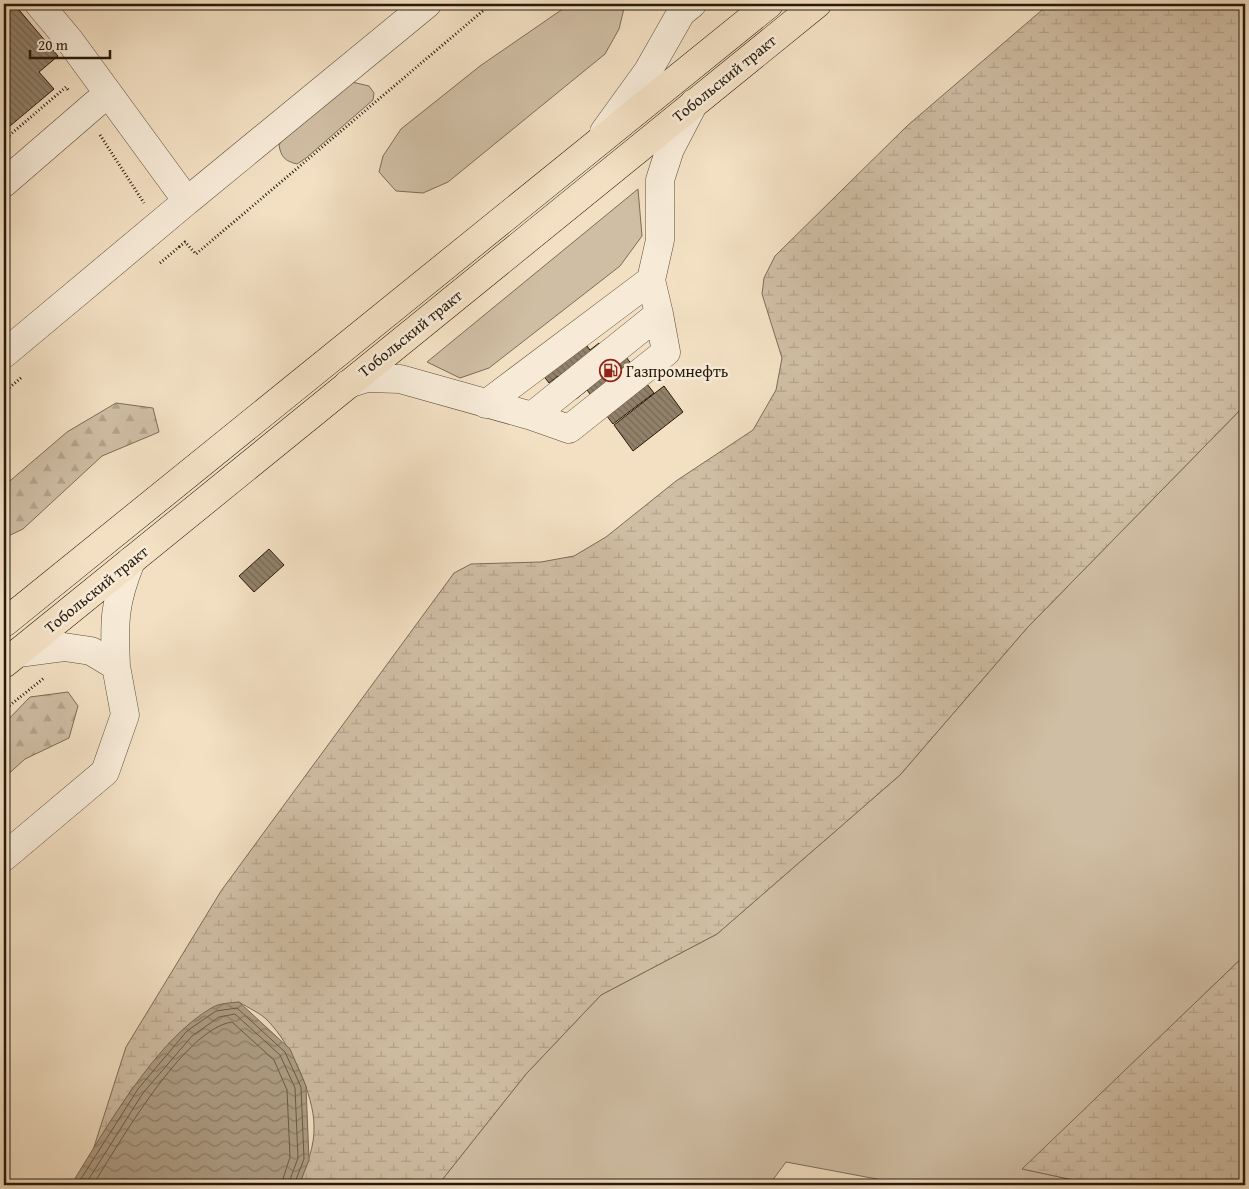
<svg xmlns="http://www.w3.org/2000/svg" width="1249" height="1189" viewBox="0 0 1249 1189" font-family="'Gentium Book Plus',serif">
<defs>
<pattern id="forest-firs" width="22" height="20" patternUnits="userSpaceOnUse" patternTransform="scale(1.25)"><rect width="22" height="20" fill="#d0bea4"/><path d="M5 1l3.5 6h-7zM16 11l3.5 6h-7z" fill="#b3a38c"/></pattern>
<pattern id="wetland-marsh" width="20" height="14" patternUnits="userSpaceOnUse" patternTransform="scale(1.25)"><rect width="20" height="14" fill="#d0bea4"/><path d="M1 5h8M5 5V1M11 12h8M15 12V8" fill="none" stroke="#b3a38c"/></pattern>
<pattern id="water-waves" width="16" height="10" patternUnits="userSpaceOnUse" patternTransform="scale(1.25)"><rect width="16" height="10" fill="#ae9d84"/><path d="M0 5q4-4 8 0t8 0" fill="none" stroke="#8e7f6a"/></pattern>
<pattern id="building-back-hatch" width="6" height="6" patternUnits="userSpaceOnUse" patternTransform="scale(1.25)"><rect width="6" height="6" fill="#91816a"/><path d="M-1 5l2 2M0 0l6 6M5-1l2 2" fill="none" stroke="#766955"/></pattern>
</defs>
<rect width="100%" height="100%" fill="#f3e0c3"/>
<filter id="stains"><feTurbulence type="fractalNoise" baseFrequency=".004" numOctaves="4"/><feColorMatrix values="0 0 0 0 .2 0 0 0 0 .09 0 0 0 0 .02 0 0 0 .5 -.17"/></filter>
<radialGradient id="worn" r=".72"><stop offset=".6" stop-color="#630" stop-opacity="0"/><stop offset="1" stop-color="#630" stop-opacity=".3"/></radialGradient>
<!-- green -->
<path fill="#d0bea4" stroke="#7c6c57" d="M570,4H625L619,29L605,54L448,182L423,193L396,191L379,172L383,156L401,129L480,66Z
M352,82L369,86L374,93L373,100L306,158L297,164C285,161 281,157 279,145L288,132Z
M638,189L642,236L620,266L489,368L460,378L427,362Z
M1245,405V955L1023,1169L1097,1185H909L786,1162L769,1185H438L526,1074L601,995L717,934L900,775L1027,628Z"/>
<!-- forest -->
<path fill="url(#forest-firs)" stroke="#7c6c57" d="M116,403L153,408L159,432L102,456L23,529L4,538V486L67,432Z
M68,692L78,706L69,738L25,759L4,778V724L30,697Z"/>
<!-- wetland -->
<path fill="url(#wetland-marsh)" stroke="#7c6c57" d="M1049,4H1245V405L1027,628L900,775L717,934L601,995L526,1074L438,1185H299C306,1167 315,1146 314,1126C314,1095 290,1043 268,1021C261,1013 248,1008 239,1002L134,1086L93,1150L126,1047L221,891L454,573L471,564L541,562L574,556L606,537L676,481L753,430L776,390L782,358L762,294L764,278L775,256L907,126Z
M1245,955V1185H1097L1022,1169Z"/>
<!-- water -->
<path fill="url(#water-waves)" stroke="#786953" d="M239,1002L290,1049L306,1086L309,1160L299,1185H71C105,1130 156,1039 213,1007C220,1003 231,1003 239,1002Z"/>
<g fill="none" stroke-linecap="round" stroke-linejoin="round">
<!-- shore -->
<path stroke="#6a5c47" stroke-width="1" d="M77,1185L138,1089L187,1031L216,1011L237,1008L285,1052L301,1087L304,1159L294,1185
M85,1185L143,1093L192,1036L219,1017L235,1014L280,1055L295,1088L298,1158L288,1185
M93,1185C118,1145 184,1029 232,1022L274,1060L287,1090L290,1157L281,1185"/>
</g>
<!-- building -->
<path fill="url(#building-back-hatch)" stroke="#271a0a" d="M4,4H14L58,56L39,72L54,89L4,131Z
M573,327L590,350L599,343L616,365L626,357L654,393L613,424L587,390L576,399L558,376L549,383L531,359Z
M664,386L683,412L633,451L614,425Z
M269,549L284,565L254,592L239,576Z"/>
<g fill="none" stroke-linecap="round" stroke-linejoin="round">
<defs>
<path id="minor" d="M604,132L648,71L681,13L692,4
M4,183L107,94
M187,201L427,4
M4,354L187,201L70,41L39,4
M348,384L367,378L400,379L532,416L659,314L651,280L660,240V180L670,149L694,103
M486,404L651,280
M532,416L569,429L666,352L659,314
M18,653L64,647L91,651L116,666C114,621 114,603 131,561
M4,857L105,772L125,715L116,666"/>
<path id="major" d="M4,623L769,4
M4,664L817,4"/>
</defs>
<!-- minor casing -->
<use href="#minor" stroke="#5a4c38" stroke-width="29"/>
<!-- major casing -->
<use href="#major" stroke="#271a0a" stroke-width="29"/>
<!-- path -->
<path stroke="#271a0a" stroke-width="3" stroke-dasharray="1 2.5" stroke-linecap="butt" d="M100,135L144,203
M4,140L66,87L69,91
M179,247L185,242L196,254L491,4
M160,263L179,247L177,245
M4,392L22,377
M4,710L44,678"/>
<!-- minor -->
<use href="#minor" stroke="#f7ebd8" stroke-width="28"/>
<!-- major -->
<use href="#major" stroke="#f3e0c3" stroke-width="28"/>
</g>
<!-- icons -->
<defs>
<symbol id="fuel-ring" viewBox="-11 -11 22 22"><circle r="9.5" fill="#f7ebd8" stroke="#8f2418" stroke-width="1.5"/><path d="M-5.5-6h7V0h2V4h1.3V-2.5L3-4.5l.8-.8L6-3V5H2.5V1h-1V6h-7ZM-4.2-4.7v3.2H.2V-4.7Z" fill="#8f2418"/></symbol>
</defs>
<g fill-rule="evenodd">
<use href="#fuel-ring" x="598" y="358" width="25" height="25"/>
</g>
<g text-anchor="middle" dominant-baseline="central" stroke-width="5" stroke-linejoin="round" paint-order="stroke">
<!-- street labels -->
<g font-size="16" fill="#271a0a" stroke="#f7ebd8">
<text transform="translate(724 78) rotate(-39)">Тобольский тракт</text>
<text transform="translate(410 333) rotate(-39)">Тобольский тракт</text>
<text transform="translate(96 589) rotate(-39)">Тобольский тракт</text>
</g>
<!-- poi labels -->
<g font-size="16" fill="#271a0a" stroke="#f7ebd8" text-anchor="start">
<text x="626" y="371">Газпромнефть</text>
</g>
</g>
<!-- margin -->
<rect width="1249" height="1189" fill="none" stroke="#f3e0c3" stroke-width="20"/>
<rect x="5" y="5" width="1239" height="1179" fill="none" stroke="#271a0a" stroke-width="2.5"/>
<rect x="10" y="10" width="1229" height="1169" fill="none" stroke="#271a0a"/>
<!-- scale -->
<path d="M30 50v8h80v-8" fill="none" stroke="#271a0a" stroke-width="2.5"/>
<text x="38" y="50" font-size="15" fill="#271a0a" stroke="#f7ebd8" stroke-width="4" paint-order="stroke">20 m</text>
<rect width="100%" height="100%" filter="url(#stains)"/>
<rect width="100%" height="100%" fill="url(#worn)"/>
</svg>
